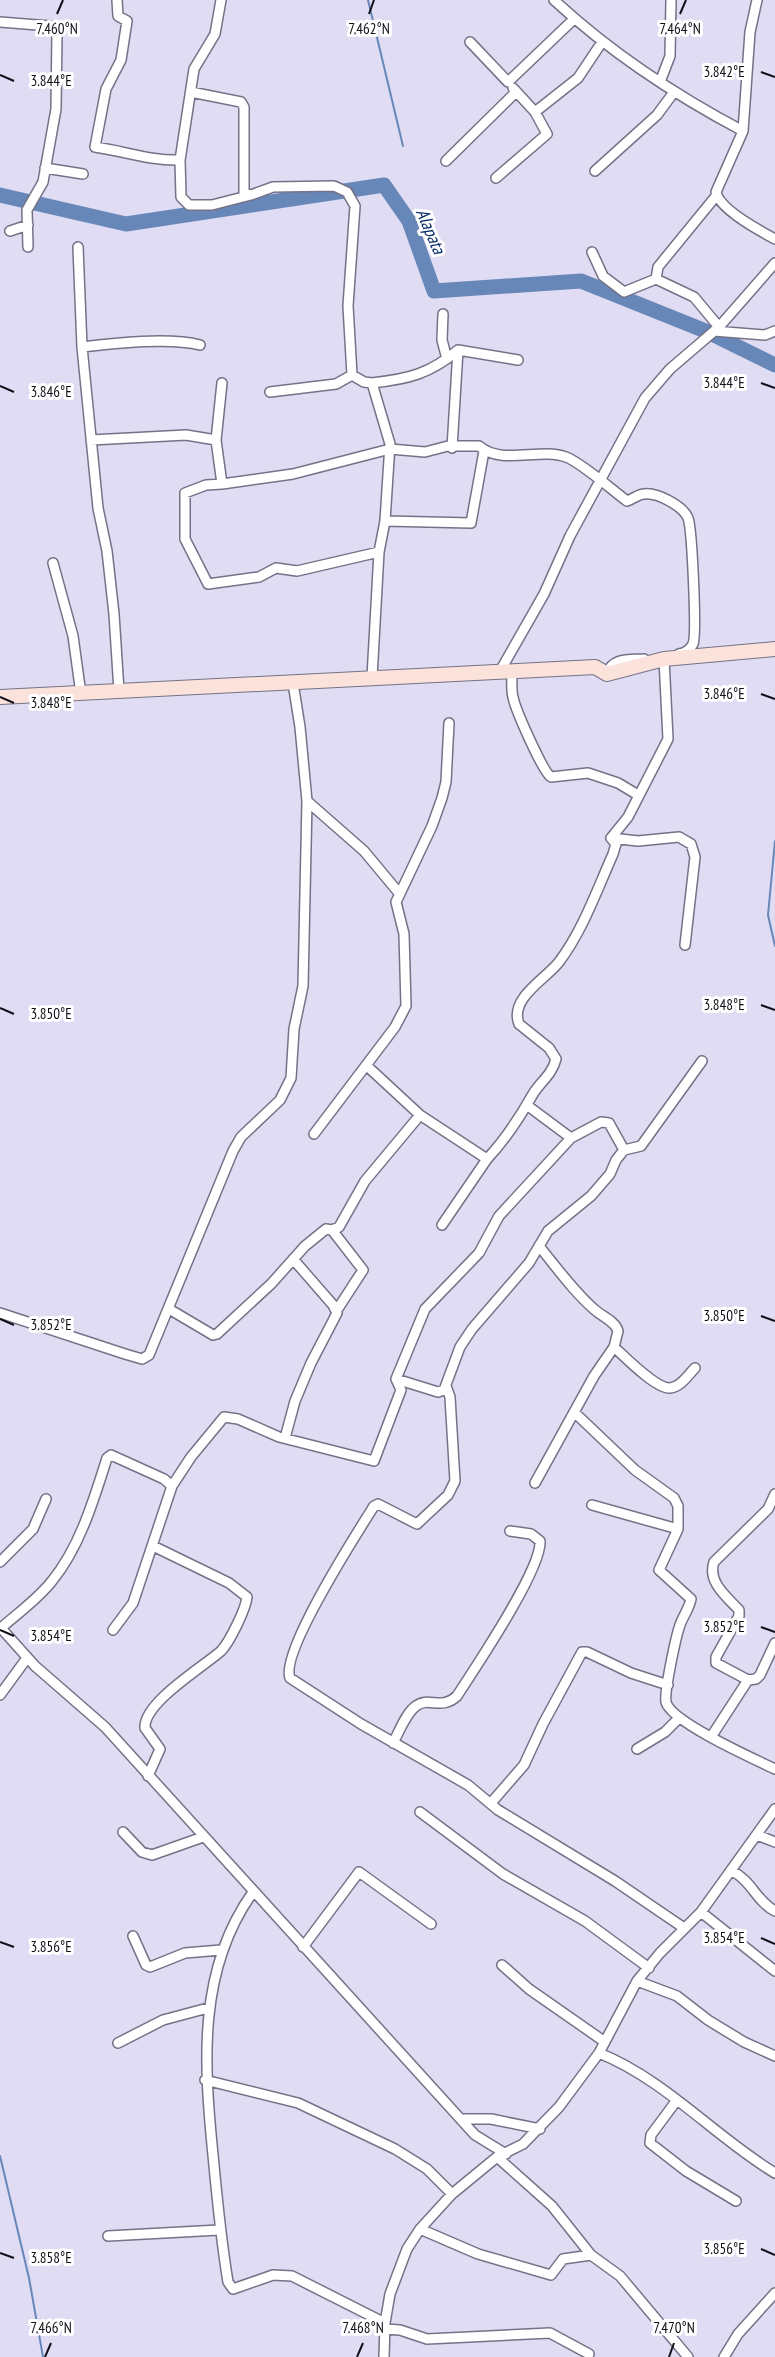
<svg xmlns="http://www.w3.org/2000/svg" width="775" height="2357" viewBox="0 0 775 2357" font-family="'PT Sans Narrow',sans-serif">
<rect width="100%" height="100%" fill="#dfdcf3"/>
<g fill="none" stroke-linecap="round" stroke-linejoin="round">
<!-- stream -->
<path stroke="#6887b9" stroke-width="2" d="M368,0L403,146
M775,841L768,915L775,946
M0,2156L29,2278L43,2357"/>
<!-- river -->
<path stroke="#6887b9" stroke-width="15" d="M0,195L126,224L384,185L409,221L434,291L581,281L708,332L775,365"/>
<defs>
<path id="minor" d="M117,0L118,16L127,21L121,60L106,89L95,147C124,151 150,161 180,160L194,69L215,34L221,0
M554,0C610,52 675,95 743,131
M757,0L750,32L743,131L716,192C719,209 760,231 775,239
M0,22L50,26L57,32L56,109L43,182L27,210L28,247
M470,42L508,82L574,19
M660,82L670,56L671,0
M513,88L535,112
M191,92L241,102L244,107V193L251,195L273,187L334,186L347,192L355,206L348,306L352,375
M180,160L181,197L189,205H212L251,195
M446,161L516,92
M45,168L83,174
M595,171L657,115L674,92
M496,178L547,134L535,112L578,78L602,42
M716,196L658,267L656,279L694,297L719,327
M10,231L28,225
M78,247L82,347L98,508L107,551L114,614L119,691
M592,252L603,276L624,292L656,279
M443,314L442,340L447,359
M714,331L765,335L775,331
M82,347C115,343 169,337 200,345
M458,350L518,360
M222,383L216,440L222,484L206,485L185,493V539L208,584L259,577L276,568L297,571L379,552
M372,383C408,379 430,374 458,350L452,448
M270,392L336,384L352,375L364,382L372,383L390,444L385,521L379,552L372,677
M91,440L186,435L216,440
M222,484L293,474L390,449L425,452L448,446H479C502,466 540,447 566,457C582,463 612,490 627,501C633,499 639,494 644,494C657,492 683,506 688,518C692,528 697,634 693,644C690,650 685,653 679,654
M385,521L471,523L484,451
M53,563L73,636L81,694
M499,673L544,594L570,536L645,398L670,369L719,327L775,263
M512,673C512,681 511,690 513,697C515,709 543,772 551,777L588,773L618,783L638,795
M607,674C612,657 630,660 644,659
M293,683L300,727L307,801L364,851L399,893
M611,838L638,841L679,837L691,844L695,857L685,945
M367,1066L420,1115L487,1159C505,1140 520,1117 533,1094C540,1082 552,1075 556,1059L549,1048L519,1024C509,998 546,979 559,962C583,930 597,890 613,854L616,844L611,838L628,817L668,739L664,659
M528,1106L571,1138
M314,1134L395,1027L406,1006L404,934L396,902L432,826L442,798L446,782L449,723
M624,1150L641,1146L702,1061
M442,1225L487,1159
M332,1230L339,1227L365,1181L420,1115
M169,1309L213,1335L217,1334L271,1284L305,1246L326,1229L332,1230L363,1270L337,1310
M0,1313L125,1354L142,1359L149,1355L233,1151L241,1137L280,1100L291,1078L294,1029L303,986L307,801
M614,1347C625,1357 656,1389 670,1388C681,1387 688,1375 695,1368
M446,1386L450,1397L455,1481L448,1495L417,1524L378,1504L374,1506C357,1533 280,1653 290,1678L361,1724L468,1785L498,1810L615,1881L684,1928
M574,1412L635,1470L674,1498L678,1506V1529L659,1570L691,1599C689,1609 683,1616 680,1625C676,1636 664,1692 666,1702C671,1722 754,1759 775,1769
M285,1438L295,1401L311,1363L337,1313L333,1305L293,1259
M535,1483L594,1376L614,1347L618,1331C615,1321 603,1317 595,1310C574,1292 557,1268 539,1246
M172,1486L191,1457L224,1417L238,1419L279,1437L374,1461L401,1390L396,1379L425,1309L479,1253L499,1216L571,1138L601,1122L609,1123L624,1150L616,1160L610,1174L591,1196L548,1231L529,1263L472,1329L460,1347L444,1390L438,1392L396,1379
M592,1505L678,1529
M0,1562L33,1529L46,1499
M0,1627L35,1666L105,1727L475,2135L506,2154
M1,1628C18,1613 38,1599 52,1581C80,1547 94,1499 107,1458L111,1455L164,1479L172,1486L133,1603L113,1630
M748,1680L756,1679L760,1675L775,1643
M0,1695L27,1658
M711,1737L748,1680L716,1663V1657L739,1616V1610C727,1597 707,1582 714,1562L768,1509L775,1494
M393,1743C399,1732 406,1713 416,1706C429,1696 441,1711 457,1696C475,1668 542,1569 540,1541L531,1534L510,1531
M637,1749L665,1732L679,1718
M148,1776L160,1749L145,1728C143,1703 203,1667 221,1651C229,1643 246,1609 247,1597L229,1583L153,1546
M491,1803L524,1765L543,1724L582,1652H587L631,1673L668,1685
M420,1812L503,1874L585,1921L649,1968
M123,1832L142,1852L152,1855L203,1837
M757,1835L775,1842
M732,1871C752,1881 756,1901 775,1911
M253,1892C197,1970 204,2064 213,2155C217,2198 221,2240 228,2282L233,2289L273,2275L292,2276L385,2323
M701,1912L775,1971
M133,1936L146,1965L150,1967L185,1953L221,1950
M303,1947L359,1872L431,1924
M502,1965L529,1989L605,2042
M637,1981L677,1996L708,2020L744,2042L775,2056
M118,2043L163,2020L208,2008
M599,2053C666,2080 715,2137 775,2173
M205,2080L298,2103L395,2149L427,2169L452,2194
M677,2100L651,2135L650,2143L686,2171L736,2201
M461,2119H491L540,2129
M497,2157L552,2206L591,2255L620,2276L688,2357
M420,2229L478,2254L551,2275L563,2259L591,2255
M108,2236L219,2230
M385,2329L400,2330L427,2339L550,2333L589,2354
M384,2357L385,2323L390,2294L407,2249L420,2229L452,2194L497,2157L523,2144L559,2107L599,2053L637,1981L660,1953L701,1912L775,1809
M724,2357L738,2334L775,2293"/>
<path id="secondary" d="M0,697L595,667L607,674L664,659L775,649"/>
</defs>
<!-- minor casing -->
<use href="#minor" stroke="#757287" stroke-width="12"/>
<!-- secondary casing -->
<use href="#secondary" stroke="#757287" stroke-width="16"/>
<!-- minor -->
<use href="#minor" stroke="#fff" stroke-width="9"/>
<!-- secondary -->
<use href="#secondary" stroke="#fbe3db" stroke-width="14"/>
</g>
<!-- ticks -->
<path fill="none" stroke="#100f17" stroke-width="2" d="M57,14L63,0M369,14L374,0M680,14L686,0M761,72L775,77M0,75L14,81M761,383L775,388M0,386L14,392M761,694L775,699M0,697L14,703M761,1005L775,1010M0,1008L14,1014M761,1316L775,1321M0,1319L14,1325M761,1627L775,1632M0,1630L14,1636M761,1938L775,1944M0,1942L14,1947M761,2249L775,2255M0,2253L14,2258M45,2357L51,2343M357,2357L363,2343M669,2357L674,2343"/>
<g text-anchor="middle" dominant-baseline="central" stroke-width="6" stroke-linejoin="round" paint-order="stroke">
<!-- water labels -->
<g font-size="18" font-style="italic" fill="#0a306d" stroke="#fff">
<text transform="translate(431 231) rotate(67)">Alapata</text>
</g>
</g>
<g font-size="15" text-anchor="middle" fill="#100f17" stroke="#fff" stroke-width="6" stroke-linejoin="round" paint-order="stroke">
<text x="57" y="34">7.460°N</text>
<text x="680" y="34">7.464°N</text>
<text x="369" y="34">7.462°N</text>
<text x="724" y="77">3.842°E</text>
<text x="51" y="86">3.844°E</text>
<text x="724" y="388">3.844°E</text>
<text x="51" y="397">3.846°E</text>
<text x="724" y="699">3.846°E</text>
<text x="51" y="708">3.848°E</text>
<text x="724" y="1010">3.848°E</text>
<text x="51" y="1019">3.850°E</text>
<text x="724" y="1321">3.850°E</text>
<text x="51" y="1330">3.852°E</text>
<text x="724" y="1632">3.852°E</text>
<text x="51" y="1641">3.854°E</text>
<text x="724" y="1943">3.854°E</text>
<text x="51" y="1952">3.856°E</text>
<text x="724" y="2254">3.856°E</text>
<text x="51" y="2263">3.858°E</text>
<text x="51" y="2333">7.466°N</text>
<text x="363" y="2333">7.468°N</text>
<text x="674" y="2333">7.470°N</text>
</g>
</svg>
